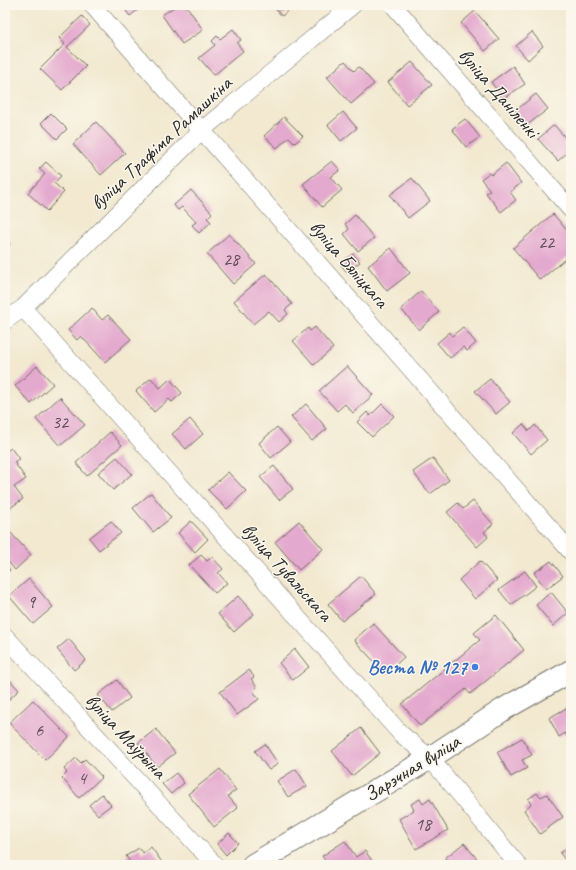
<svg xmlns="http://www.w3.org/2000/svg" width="576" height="870" viewBox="0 0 576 870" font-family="Caveat,sans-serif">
<rect width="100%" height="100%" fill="#fbf7ec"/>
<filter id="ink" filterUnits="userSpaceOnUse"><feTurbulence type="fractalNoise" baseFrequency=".025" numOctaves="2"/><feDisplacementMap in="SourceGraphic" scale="8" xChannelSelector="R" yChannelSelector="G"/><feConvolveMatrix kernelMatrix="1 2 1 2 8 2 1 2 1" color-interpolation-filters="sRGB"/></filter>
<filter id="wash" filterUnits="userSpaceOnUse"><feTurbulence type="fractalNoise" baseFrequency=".012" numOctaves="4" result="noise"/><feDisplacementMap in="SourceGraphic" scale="16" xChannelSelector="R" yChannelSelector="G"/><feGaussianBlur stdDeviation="0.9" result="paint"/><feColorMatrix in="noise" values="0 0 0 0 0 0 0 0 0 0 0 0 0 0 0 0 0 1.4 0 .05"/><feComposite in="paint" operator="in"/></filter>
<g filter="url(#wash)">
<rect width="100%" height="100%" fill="#f2e9d0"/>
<g id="blocks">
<!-- building -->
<path fill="#e4a9ce" d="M121,5H144L130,16Z
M177,5H186L203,30L182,44L162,15Z
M273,5H292L293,6L282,16L272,6Z
M475,11L499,39L485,51L461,23Z
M82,16L90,25L67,47L86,66L62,90L40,69L65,44L59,38Z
M233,29L241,40L237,43L243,51L214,75L199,58L215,45L212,41L217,36L220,39Z
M532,32L543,46L528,60L516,46Z
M345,61L354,71L359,67L374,84L351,104L327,77Z
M412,62L432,85L407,105L388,82Z
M513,66L525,84L503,99L491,82Z
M536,94L548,109L526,126L515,111Z
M343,112L357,128L341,141L328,125Z
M51,113L67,129L57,139L41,123Z
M284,117L303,136L295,143L289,137L277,148L264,136Z
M465,119L480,137L466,147L452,129Z
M96,122L125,153L101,175L73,144Z
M554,125L571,144V149L558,161L538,139Z
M332,161L340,170L331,177L342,190L322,207L303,184Z
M46,162L61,176L54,183L64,192L47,211L28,193L45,174L39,169Z
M506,163L521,183L510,192L516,200L501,212L486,193L490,190L481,179L489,173L491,175Z
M412,178L430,201L408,218L390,195Z
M191,190L212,213L207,218L211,222L199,233L192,225L196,222L182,207L178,210L174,205Z
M553,214L571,235V254L540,280L513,248Z
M355,215L374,238L358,251L344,234L349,229L345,224Z
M229,234L256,264L233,284L207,254Z
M5,239L10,244L5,249Z
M391,248L410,273L387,291L368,266Z
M353,254L360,262L347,272L340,264Z
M266,274L292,304L285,310L288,314L279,322L269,311L253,324L234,301Z
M421,291L439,312L419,330L401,309Z
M92,308L102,320L108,315L131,339L105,362L81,336L77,340L68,330Z
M315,327L333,348L314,365L293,341L308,328L310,331Z
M463,327L476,343L467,351L463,347L450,358L437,343L450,332L452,336Z
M37,366L53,384L31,404L15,386Z
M347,366L373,395L353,413L345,404L337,411L319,391Z
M151,378L160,388L170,379L182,393L172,402L169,399L154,412L136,391Z
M490,379L510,402L496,414L475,391Z
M60,397L85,425L60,446L36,419Z
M306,404L327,429L312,441L291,417Z
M382,404L394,416L372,437L357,422L367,412L370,416Z
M190,419L203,434L186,449L172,434Z
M523,424L529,431L535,425L547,440L531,454L513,433Z
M277,427L290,442L271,458L259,443Z
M110,432L122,445L87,476L76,463Z
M11,448L19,459L14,462L26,479L14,487L23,499L10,508L5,500V452Z
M117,457L132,474L113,490L98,473Z
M433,458L449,480L430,494L413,472Z
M274,466L293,489L279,500L260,477Z
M228,472L246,491L227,509L208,490Z
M151,493L171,518L153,532L133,508Z
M473,501L493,524L484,532L488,537L477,547L447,512L458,503L463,509Z
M111,521L121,533L99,550L89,538Z
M191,521L208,539L195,552L178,533Z
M299,521L323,549L299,570L275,542Z
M10,532L31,555L15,570L5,558V537Z
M201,555L207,561L212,557L223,569L218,573L227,583L215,593L189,565Z
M480,561L497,580L475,599L459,580Z
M551,561L563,576L546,589L534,573Z
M5,564L10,570L5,575Z
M525,571L536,586L511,605L499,590Z
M361,576L376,594L342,621L328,604Z
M29,579L53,607L33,624L9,596Z
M551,592L568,613L553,626L536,605Z
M238,596L254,614L234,632L218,614Z
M496,615L524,650L470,694L466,689L420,726L402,704L480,640L474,633Z
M373,623L404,657L386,674L354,640Z
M69,639L86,660L74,670L57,649Z
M295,649L309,667L293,680L279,663Z
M249,670L254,677L251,679L257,687L253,691L259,699L237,715L220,692Z
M5,675L19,690L5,703Z
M117,680L130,698L112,712L98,695Z
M33,700L69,737L45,760L9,723Z
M568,707L571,712V739L569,740L565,733L559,737L549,718Z
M361,728L380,753L352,776L332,751Z
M156,729L175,753L157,767L138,743Z
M522,738L532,755L522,760L527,768L511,777L497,752Z
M265,744L278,764L269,770L255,751Z
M76,758L81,763L85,759L102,777L79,798L62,778L67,773L64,769Z
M220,769L236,790L228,796L238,808L214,827L188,794Z
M296,769L307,786L288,797L277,781Z
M176,773L184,783L171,794L162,784Z
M537,793L541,797L547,794L563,817L540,834L524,810L531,804L528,799Z
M102,794L111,805L98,815L89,805Z
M420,799L423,804L430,799L448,830L416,849L399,819L414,810L411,804Z
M229,833L238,843L226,855L217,844Z
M345,841L356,857L365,851L373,862L369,865H328L322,856Z
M464,843L482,865H451L445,858Z
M571,845V865H569L560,853Z
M151,847L164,865H132L126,856L139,848L143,853Z"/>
</g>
</g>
<g filter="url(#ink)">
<use href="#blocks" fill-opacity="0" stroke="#716e65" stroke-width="1"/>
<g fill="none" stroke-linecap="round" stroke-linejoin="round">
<defs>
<path id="street" d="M92,5L571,552
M393,5L571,210
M23,308L401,734L430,758L518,865
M5,321L23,308L202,130L353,5
M5,636L215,865"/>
<path id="secondary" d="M253,865L430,758L504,709L571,671"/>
</defs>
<!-- street casing -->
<use href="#street" stroke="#716e65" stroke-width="18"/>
<!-- secondary casing -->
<use href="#secondary" stroke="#716e65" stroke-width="24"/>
<!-- street -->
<use href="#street" stroke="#fff" stroke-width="17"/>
<!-- secondary -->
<use href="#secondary" stroke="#fff" stroke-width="22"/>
</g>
</g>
<!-- markers -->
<circle fill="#3f7fe0" stroke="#fbf7ec" stroke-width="1.5" cx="475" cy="667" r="4"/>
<g text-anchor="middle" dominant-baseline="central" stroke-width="3" stroke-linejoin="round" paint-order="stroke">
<!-- number labels -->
<g font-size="18" fill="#594a54">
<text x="546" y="242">22</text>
<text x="231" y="259">28</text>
<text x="60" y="422">32</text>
<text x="31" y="602">9</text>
<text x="39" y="730">6</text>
<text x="82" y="778">4</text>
<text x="423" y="824">18</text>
</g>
<!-- street labels -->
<g font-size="20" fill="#2b2b2b" stroke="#fbf7ec">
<text transform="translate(499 93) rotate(49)">вуліца Даніленкі</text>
<text transform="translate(161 143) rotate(-43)">вуліца Трафіма Рамашкіна</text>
<text transform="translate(349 264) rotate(49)">вуліца Бяліцкага</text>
<text transform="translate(287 572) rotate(48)">вуліца Тувальскага</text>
<text transform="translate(126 736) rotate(47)">вуліца Маўрына</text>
<text transform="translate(412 768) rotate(-32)">Зарэчная вуліца</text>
</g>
<!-- shop labels -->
<g font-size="20" font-weight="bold" fill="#366cbe" stroke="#fbf7ec" text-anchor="end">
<text x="467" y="667">Веста № 127</text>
</g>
</g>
<!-- margin -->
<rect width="576" height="870" fill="none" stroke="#fbf7ec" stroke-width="20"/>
</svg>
